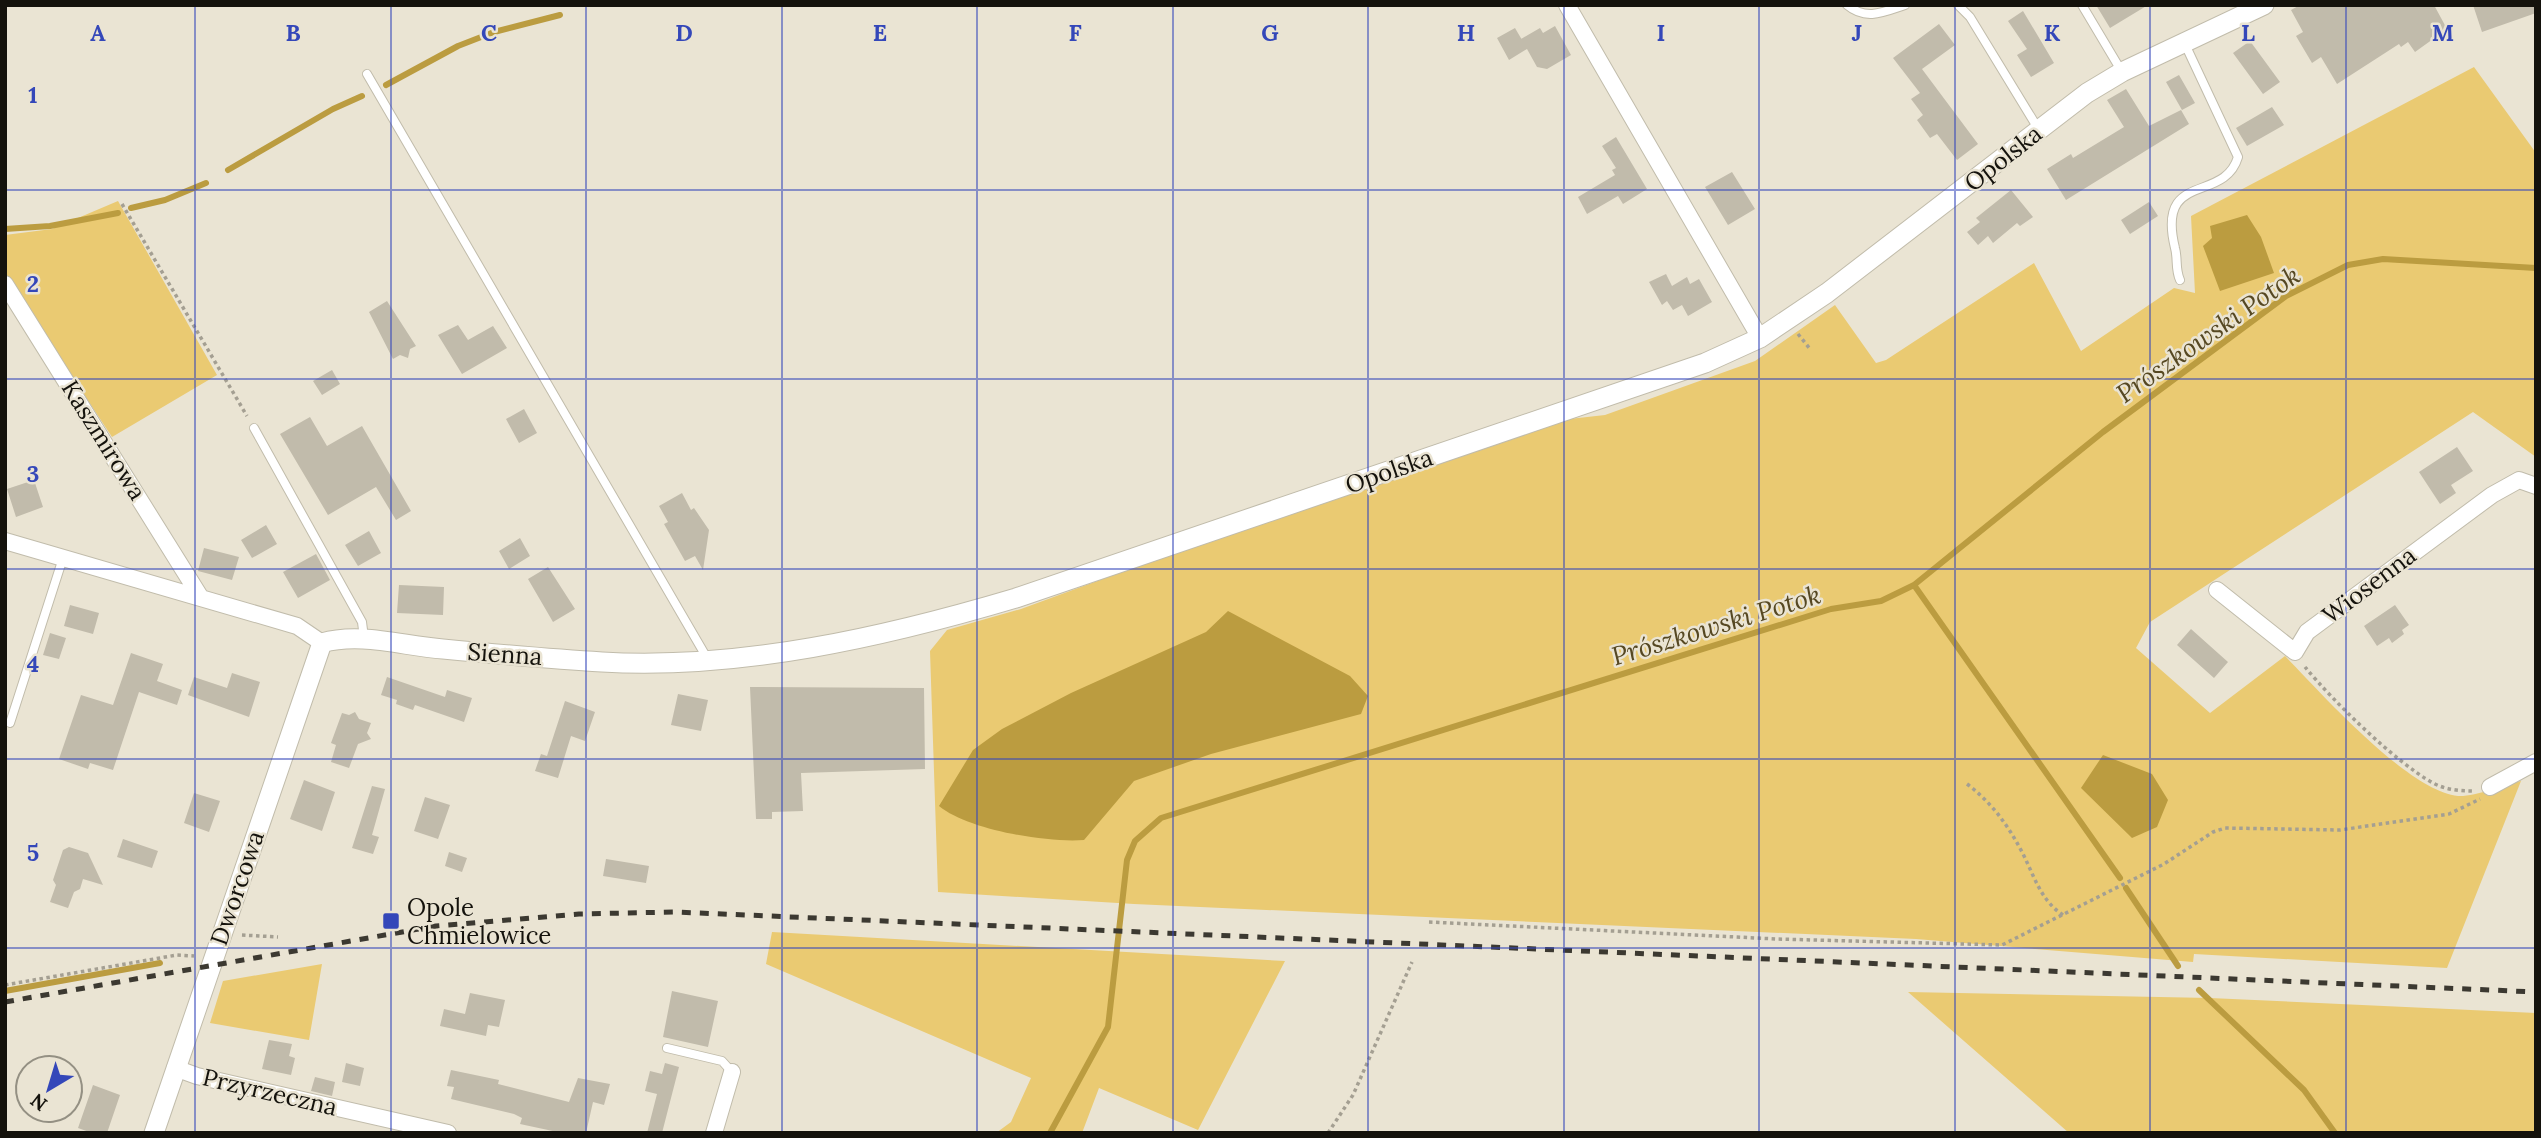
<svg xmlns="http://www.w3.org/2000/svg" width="2541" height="1138" viewBox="0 0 2541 1138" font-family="Lora,serif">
<rect width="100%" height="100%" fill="#eae4d3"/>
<!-- green -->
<path fill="#eaca72" d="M2474,67L2536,153V457L2473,412L2150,622L2136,648L2210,713L2285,656C2321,693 2408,791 2458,796C2474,797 2505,785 2521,781L2447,968L2194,954L2193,962L1916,939L1134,904L938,892L930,651L947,630L1021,609L1525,424L1605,415L1755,361L1835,305L1876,363L1886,360L2034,263L2081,351L2174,288L2195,293L2191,216Z
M118,201L217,375L112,437L5,275V235L52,229Z
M772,932L1285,961L1198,1130L1099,1088L1082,1133H996L1011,1122L1031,1078L766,964Z
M322,964L309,1040L210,1023L223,981Z
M1908,992L2210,998L2536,1013V1133H2069Z"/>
<!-- water -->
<path fill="#bb9c40" d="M2247,215L2261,237L2274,273L2220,291L2203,246L2212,238L2210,226Z
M1228,611L1350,676L1368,696L1361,714L1211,754L1134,781L1084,840C1047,843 968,830 939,806L973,750L1002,729L1071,693L1206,632Z
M2103,755L2152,774L2168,800L2157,827L2132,838L2081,788Z"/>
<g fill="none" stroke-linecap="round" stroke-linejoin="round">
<!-- stream -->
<path stroke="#bb9c40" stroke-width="6" d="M386,85L458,46L494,32L560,15
M228,170L333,109L362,96
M131,208L165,200L206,183
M5,229L50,226L118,213
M1914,585L2120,878
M2126,888L2178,966
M2199,990L2304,1090L2335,1133
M5,991L160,963
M1050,1133L1108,1027L1127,860L1135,841L1161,818L1831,609L1881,601L1914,585L2103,432L2286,296L2348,265L2383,259L2536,268"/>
</g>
<!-- building -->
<path fill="#c1bbab" d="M2096,5H2148L2110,28Z
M2300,5H2434L2447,29L2415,52L2408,42L2401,47L2399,44L2337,84L2321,57L2312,63L2296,36L2303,32L2291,10Z
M2473,5H2536V13L2482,32Z
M2023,11L2054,63L2031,77L2017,55L2027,49L2008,21Z
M1939,24L1955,45L1922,69L1978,144L1957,160L1937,134L1930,138L1917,120L1923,115L1911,99L1920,93L1893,58Z
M1555,26L1571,55L1547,69L1537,67L1527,49L1509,60L1497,38L1515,28L1525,45L1521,39L1540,28L1543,33Z
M2250,41L2280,82L2263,94L2233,53Z
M2179,75L2195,103L2182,110L2166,82Z
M2126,89L2149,126L2181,110L2189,124L2066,200L2047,169L2071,154L2073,158L2124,127L2107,100Z
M2272,107L2284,125L2247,146L2236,128Z
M1616,137L1647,189L1623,204L1618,196L1587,214L1578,197L1615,175L1612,170L1616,168L1602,146Z
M1732,172L1755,209L1728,225L1705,187Z
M2011,190L2033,217L2020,226L2017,223L1993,243L1988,236L1978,245L1967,232L1980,222L1976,218Z
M2149,202L2158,216L2130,234L2121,220Z
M1666,274L1672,286L1687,277L1690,284L1699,279L1712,302L1688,316L1682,305L1673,310L1667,301L1662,305L1649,282Z
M387,301L416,346L410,349L408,358L400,355L393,359L369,312Z
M458,325L468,340L493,326L507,348L462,374L438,335Z
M332,370L340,384L322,395L313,381Z
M524,409L537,433L519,443L506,419Z
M310,417L327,446L362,426L411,511L396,520L376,487L328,515L280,434Z
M2457,447L2473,471L2451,485L2456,493L2440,504L2419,472Z
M34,480L43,507L16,517L7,489Z
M682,493L691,510L694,508L709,530L703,570L695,556L685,561L664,524L668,522L659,506Z
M266,525L277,544L252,558L241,540Z
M369,531L381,553L358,566L345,545Z
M520,538L530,556L509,569L499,551Z
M204,548L239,557L232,580L198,571Z
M316,554L330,580L298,598L283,572Z
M548,567L575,609L553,622L528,579Z
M399,585L444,587L443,615L397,613Z
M70,605L99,613L93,634L64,626Z
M2395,605L2409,625L2402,630L2404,634L2392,643L2389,638L2377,646L2364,626Z
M2191,629L2228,662L2214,678L2177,645Z
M50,633L66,638L59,659L43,655Z
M131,653L163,664L157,681L182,690L177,705L139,692L113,770L90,763L88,769L59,759L81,695L113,705Z
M232,673L260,682L249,717L188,695L194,677L227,688Z
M387,677L445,697L447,690L472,698L464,722L415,705L413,710L396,704L397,700L381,695Z
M750,687L924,688L925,769L801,773L803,811L772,812V819H756Z
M678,694L708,700L701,731L671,725Z
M565,701L595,712L585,741L571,736L558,778L535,771L541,754L547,756Z
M355,712L359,719L371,723L367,733L371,739L358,744L349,768L331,762L336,745L331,743L342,713L349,715Z
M304,780L335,792L322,831L290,819Z
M372,786L385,789L372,835L379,837L373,854L352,848Z
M194,793L220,801L209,832L184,823Z
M425,797L450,805L438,839L414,831Z
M123,839L158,851L152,868L117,857Z
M69,847L88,853L103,885L83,879L80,889L74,892L68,908L50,902L56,885L53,880L63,850Z
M449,852L467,858L462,872L445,866Z
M606,859L649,866L646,883L603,876Z
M672,991L718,1001L708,1047L663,1037Z
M470,993L505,1000L499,1027L488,1025L486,1036L440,1026L444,1009L465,1014Z
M269,1040L292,1044L289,1056L295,1058L291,1075L262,1069Z
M346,1063L364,1068L360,1086L342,1082Z
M665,1063L679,1067L662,1133H647L657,1094L645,1091L650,1071L662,1074Z
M451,1070L499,1080L498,1084L569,1102L578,1078L610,1084L604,1105L593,1102L586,1133H562L520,1124L522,1118L514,1114L451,1099L454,1087L447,1086Z
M315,1077L335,1082L332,1096L311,1091Z
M93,1085L120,1095L107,1133H92L78,1128Z"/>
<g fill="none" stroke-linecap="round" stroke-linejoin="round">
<defs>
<path id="service" d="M1847,5C1866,21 1884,12 1905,5
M1958,5L1970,17L2039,130
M2082,5L2122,72
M367,74L707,658
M2180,280C2175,269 2178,259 2175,248C2156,170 2224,204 2238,157L2184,42
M254,428L362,622L364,638
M10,723L63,558
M667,1048L722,1061L732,1072"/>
<path id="minor" d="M1567,5L1760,338
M5,284L201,598
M5,541L297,626L322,643
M2217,590L2295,652L2307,632L2492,495L2519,480L2536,486
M2490,787L2536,762
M175,1068L197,1076L448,1133
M714,1133L732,1072"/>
<path id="tertiary" d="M154,1133L322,643C360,632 403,646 443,649C496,654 549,659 602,662C740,670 885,637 1016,598L1705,363L1760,338L1827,293L2087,93L2122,72L2264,5"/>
</defs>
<!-- service casing -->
<use href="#service" stroke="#c1bcab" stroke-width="10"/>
<!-- minor casing -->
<use href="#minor" stroke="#c1bcab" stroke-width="18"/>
<!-- tertiary casing -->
<use href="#tertiary" stroke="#c1bcab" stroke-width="21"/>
<!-- path -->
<path stroke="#a49f92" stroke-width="3.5" stroke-dasharray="3.5 3.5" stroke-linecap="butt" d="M122,204L247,416
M1798,334L1810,349
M2305,667C2333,701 2395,762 2433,783C2446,790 2460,791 2474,791
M1967,784C1991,802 2008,825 2022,852C2034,875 2040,900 2063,915
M1429,922L1777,939L2002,945L2164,864L2213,832L2225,828L2340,830L2449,814L2480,799
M242,935L278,937
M5,985L177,955L194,956
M1328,1133L1353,1095L1412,962"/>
<!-- service -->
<use href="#service" stroke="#fff" stroke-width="8"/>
<!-- minor -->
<use href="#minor" stroke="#fff" stroke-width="16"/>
<!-- tertiary -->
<use href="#tertiary" stroke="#fff" stroke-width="19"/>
<!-- rail -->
<path stroke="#3c3931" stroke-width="5" stroke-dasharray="9 9" stroke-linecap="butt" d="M5,1002L436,926L579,914L676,912L2536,992"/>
</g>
<!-- grid -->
<path fill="none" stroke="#3447b9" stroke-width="2" stroke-opacity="0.55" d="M195,5V1133M391,5V1133M586,5V1133M782,5V1133M977,5V1133M1173,5V1133M1368,5V1133M1564,5V1133M1759,5V1133M1955,5V1133M2150,5V1133M2346,5V1133M5,190H2536M5,379H2536M5,569H2536M5,759H2536M5,948H2536"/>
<!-- markers -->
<rect fill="#3447b9" stroke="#eae4d3" stroke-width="2.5" x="382" y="912" width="18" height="18" rx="3.5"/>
<g text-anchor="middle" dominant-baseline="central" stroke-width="5" stroke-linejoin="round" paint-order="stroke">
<!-- street labels -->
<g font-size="24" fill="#14120c" stroke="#eae4d3">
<text transform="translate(2003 158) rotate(-38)">Opolska</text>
<text transform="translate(104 440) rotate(58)">Kaszmirowa</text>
<text transform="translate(1389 471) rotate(-19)">Opolska</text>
<text transform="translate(2369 585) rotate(-37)">Wiosenna</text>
<text transform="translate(505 654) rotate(4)">Sienna</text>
<text transform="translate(237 888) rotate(-71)">Dworcowa</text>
<text transform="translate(270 1092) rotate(13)">Przyrzeczna</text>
</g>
<!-- poi labels -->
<g font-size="24" fill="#14120c" stroke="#eae4d3" text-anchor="start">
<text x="407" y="907">Opole<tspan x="407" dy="28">Chmielowice</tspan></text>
</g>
<!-- water labels -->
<g font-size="26" font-style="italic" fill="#564822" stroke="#eae4d3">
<text transform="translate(2208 334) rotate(-35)">Prószkowski Potok</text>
<text transform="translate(1716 625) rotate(-17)">Prószkowski Potok</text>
</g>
</g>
<g font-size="23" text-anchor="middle" font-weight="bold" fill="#3447b9" stroke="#eae4d3" stroke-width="5" stroke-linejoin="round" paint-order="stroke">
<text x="98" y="41">A</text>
<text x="293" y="41">B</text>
<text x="489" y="41">C</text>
<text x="684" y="41">D</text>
<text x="880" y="41">E</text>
<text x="1075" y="41">F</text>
<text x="1270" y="41">G</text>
<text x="1466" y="41">H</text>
<text x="1661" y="41">I</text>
<text x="1857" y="41">J</text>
<text x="2052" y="41">K</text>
<text x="2248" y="41">L</text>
<text x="2443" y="41">M</text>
<text x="33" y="103">1</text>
<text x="33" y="292">2</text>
<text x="33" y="482">3</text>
<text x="33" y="672">4</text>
<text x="33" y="861">5</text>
</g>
<!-- border -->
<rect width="2541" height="1138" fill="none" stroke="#14120c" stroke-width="14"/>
<!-- north arrow -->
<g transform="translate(49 1089) rotate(218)"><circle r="33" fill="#eae4d3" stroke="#949083" stroke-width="2"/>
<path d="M0-5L12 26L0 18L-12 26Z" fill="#3447b9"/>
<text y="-10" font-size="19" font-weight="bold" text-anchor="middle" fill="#14120c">N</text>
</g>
</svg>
